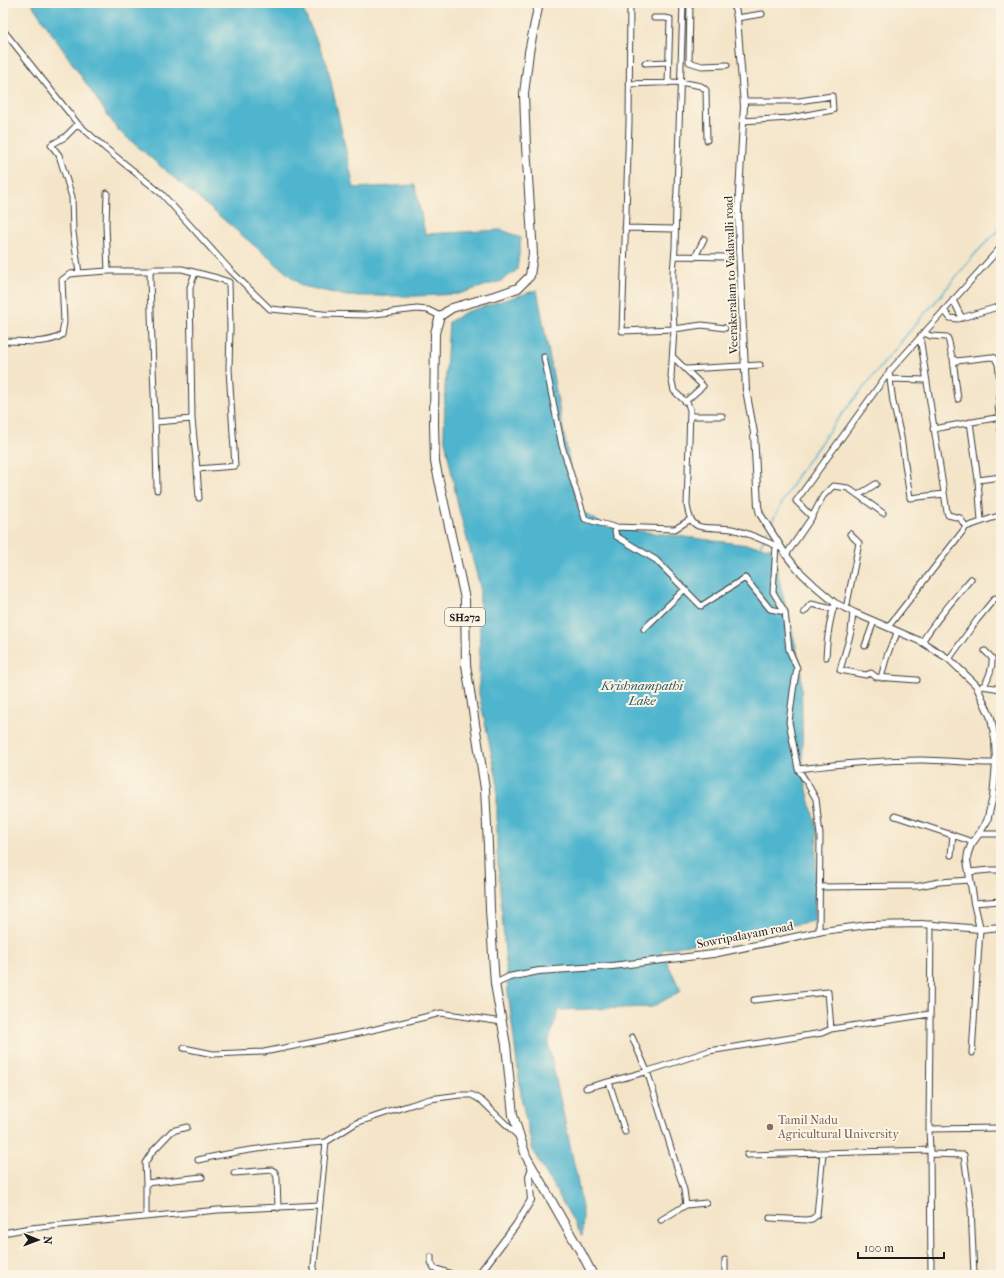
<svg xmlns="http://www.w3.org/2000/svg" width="1004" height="1278" viewBox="0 0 1004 1278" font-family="'IM FELL French Canon',serif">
<rect width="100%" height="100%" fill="#fcf5e5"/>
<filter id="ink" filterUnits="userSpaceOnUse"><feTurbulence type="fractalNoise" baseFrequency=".025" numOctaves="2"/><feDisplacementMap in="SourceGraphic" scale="8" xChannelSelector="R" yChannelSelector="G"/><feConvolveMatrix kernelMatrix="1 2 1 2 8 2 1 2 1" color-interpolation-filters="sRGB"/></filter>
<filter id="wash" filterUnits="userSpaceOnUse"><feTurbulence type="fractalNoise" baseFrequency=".012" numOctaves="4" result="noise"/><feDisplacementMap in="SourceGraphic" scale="16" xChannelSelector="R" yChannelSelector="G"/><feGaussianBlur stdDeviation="0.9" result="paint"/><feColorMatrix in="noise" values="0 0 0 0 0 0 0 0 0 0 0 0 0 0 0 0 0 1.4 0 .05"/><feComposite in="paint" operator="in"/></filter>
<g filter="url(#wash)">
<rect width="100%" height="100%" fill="#f4e5c9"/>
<!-- water -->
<path fill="#4fb5ce" stroke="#366875" d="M31,3H300L327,64L354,188L415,185L425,234L502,230L521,238L517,270L501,281L458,294L415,296H347L302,286L118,130Z
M537,290L578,509L607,527L771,548L801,668L803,773L817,831L814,921L661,950L681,991L652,1007L559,1010L548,1043L576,1173L583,1214L582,1236L533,1151L522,1102L508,992L497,851V780L479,694L480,586L459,510L444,435L445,388L449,322L466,312Z"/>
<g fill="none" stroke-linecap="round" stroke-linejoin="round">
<!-- stream -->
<path stroke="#4fb5ce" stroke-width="1.5" d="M770,525L797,476L834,424L918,321L936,301L975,254L1001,227
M760,547L767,530"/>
</g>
</g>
<g filter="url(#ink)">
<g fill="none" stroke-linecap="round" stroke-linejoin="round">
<defs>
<path id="minor" d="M630,3L629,123L622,331L674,329L702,325L725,328
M683,3L677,191L676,205L675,248L673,273V309L674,329L671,377L674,391L688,404L690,410L687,505C688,512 690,523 698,526C706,529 722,527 732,529C749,533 765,541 781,548
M690,3L689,62L702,66L727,65
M654,18H665L670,19L668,83
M737,18L762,14
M3,30L78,124L105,148L162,194L231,271L270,309L323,314L366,315L417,309L428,310L440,316
M645,63L668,62
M629,84L680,82L701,86L706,90L707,140
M743,121L790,118L833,110L832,96L799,101H744
M78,124L65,137L51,145L59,155L72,197L73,232L79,273
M107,193L106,225L108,271
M625,228L675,229
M675,256L725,257
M695,257L704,239
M150,271C151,344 156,417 157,490
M195,273L190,287L192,419L197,469L199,498
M953,300L962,318
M944,310L950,318L958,319L1001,306
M924,333L931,336L947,337C952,345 948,356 956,361L991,357L995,358L998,364L1001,389
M920,337L947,512L948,515L960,518L966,527
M3,341C20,341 47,345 62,335L64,322L62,280L70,274L79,273L108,271H150L154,269H182L217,278L229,282L230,328L229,369L235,466L197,469
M544,357L562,446L585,519L614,527L675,529L691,519
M673,357L703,386L685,402
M953,359L958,399
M686,369L760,365
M889,372L893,402L901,437L910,498L944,494
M890,379L926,380
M1001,391L998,406L1001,431
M690,416H722
M156,422L192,419
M970,422L978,480L981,521
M933,429L1001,417
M978,480L1001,477
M858,495L876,484
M812,517L823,496L833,486L848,488L883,513
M614,527L616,536L656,560L701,606L745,578L770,609L785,612
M776,546L773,592L785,612L789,650L797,668L793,691L789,722L798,769L807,783L816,799L820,835L819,932
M786,555L812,517L796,501L889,372L1001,247
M846,609L859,543L850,534
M804,612L811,604L833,609
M853,612L851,632L840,670L866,675L871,673L876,677L917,680
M888,627L966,527L1001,515
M644,629L685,589
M922,642C936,619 954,599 971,579
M865,646L874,621
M826,657C827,638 829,621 835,603
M949,659L977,620L995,598L1001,600
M881,678C884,667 886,656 891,646C894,640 896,639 897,631
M982,686L1001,689
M984,686C989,677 993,668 992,658L985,651
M798,769C839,764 879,760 921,760C947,760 974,764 1001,763
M895,816L973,842
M979,834H1001
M951,855L953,835
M969,872L990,870H1001
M819,887L919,886L939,882L970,880
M974,903L1001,901
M931,924L929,1129L930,1150L931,1275
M754,1000L828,992L831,1029
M632,1037L647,1071L684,1190L686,1205
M184,1048L213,1054L264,1052L364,1032L441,1013L502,1022
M972,1053L980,929
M609,1082L625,1132
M586,1088L645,1072L709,1051L822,1033L831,1029L930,1014
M929,1129L1001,1128
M930,1154L964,1155L971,1208L974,1275
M747,1155L930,1150
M198,1160C240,1150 283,1145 326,1142
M234,1173L272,1170L275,1172L277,1178L278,1208
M146,1183L202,1177
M146,1217V1183L145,1163L152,1152L172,1131L187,1127
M770,1218L806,1220L812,1219L817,1215L823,1153
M661,1220L686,1205L706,1203
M3,1233L30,1228L218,1210L320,1205
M431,1257V1262L434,1268L455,1275
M725,1260V1275
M313,1275L326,1142L356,1123L401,1108L430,1099L460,1095H472L482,1101L518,1136"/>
<path id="tertiary" d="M734,3L737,18L744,106L738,210L739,249L746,390L754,433L758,506L760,514L786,555L797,569L814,585L835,603L855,613L922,642L949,659L976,685L991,718L995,740L996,763L993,797L987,821L979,834L971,845L968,853L967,860L974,903L980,929
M495,984L509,977L539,971L612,966L713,954L823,931L868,925L922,924L980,929L1001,927
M479,1275L482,1270L516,1225L531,1200L529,1176L532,1168"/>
<path id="primary" d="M539,3L529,52L524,94L526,146L533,254L530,276L518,288L501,294L452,308L440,316L435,333L434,424L435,462L465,599L466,665L485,789L488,845L490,910L495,984L506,1045L513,1115L526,1156L583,1256L593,1275"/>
</defs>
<!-- minor casing -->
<use href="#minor" stroke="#3c3a36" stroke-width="7"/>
<!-- tertiary casing -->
<use href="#tertiary" stroke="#3c3a36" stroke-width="8"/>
<!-- primary casing -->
<use href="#primary" stroke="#3c3a36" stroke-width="10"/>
<!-- minor -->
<use href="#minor" stroke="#fff" stroke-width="5"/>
<!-- tertiary -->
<use href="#tertiary" stroke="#fff" stroke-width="6"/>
<!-- primary -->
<use href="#primary" stroke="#fff" stroke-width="8"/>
</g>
</g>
<!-- markers -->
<circle fill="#8d6e63" stroke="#fcf5e5" stroke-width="1.5" cx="770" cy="1127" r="4"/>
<g text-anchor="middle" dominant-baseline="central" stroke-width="4" stroke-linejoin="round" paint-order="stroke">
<!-- shield labels -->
<rect fill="#fcf5e5" stroke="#5f5d58" stroke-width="1" x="445" y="608" width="40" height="18" rx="3"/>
<g font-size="11" font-weight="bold" fill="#1c1c1c">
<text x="465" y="617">SH272</text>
</g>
<!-- street labels -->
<g font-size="12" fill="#1c1c1c" stroke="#fcf5e5">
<text transform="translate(731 275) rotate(-92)">Veerakeralam to Vadavalli road</text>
<text transform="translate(745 935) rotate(-11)">Sowripalayam road</text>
</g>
<!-- education labels -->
<g font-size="12" fill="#785e54" stroke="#fcf5e5" text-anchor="start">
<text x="778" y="1120">Tamil Nadu<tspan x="778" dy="14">Agricultural University</tspan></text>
</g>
<!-- water labels -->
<g font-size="13" font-style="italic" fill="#305963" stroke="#fcf5e5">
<text x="642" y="685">Krishnampathi<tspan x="642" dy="15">Lake</tspan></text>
</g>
</g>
<!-- margin -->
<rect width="1004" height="1278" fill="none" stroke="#fcf5e5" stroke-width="16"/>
<!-- north arrow -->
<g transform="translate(38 1240) rotate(91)" stroke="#fcf5e5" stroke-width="3" paint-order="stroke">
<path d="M0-3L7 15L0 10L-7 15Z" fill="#1c1c1c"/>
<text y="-6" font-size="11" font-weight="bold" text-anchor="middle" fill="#1c1c1c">N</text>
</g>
<!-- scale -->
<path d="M858 1252v6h86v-6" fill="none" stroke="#1c1c1c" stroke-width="2"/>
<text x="864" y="1252" font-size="12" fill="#1c1c1c" stroke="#fcf5e5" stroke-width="3" paint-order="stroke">100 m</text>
</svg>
